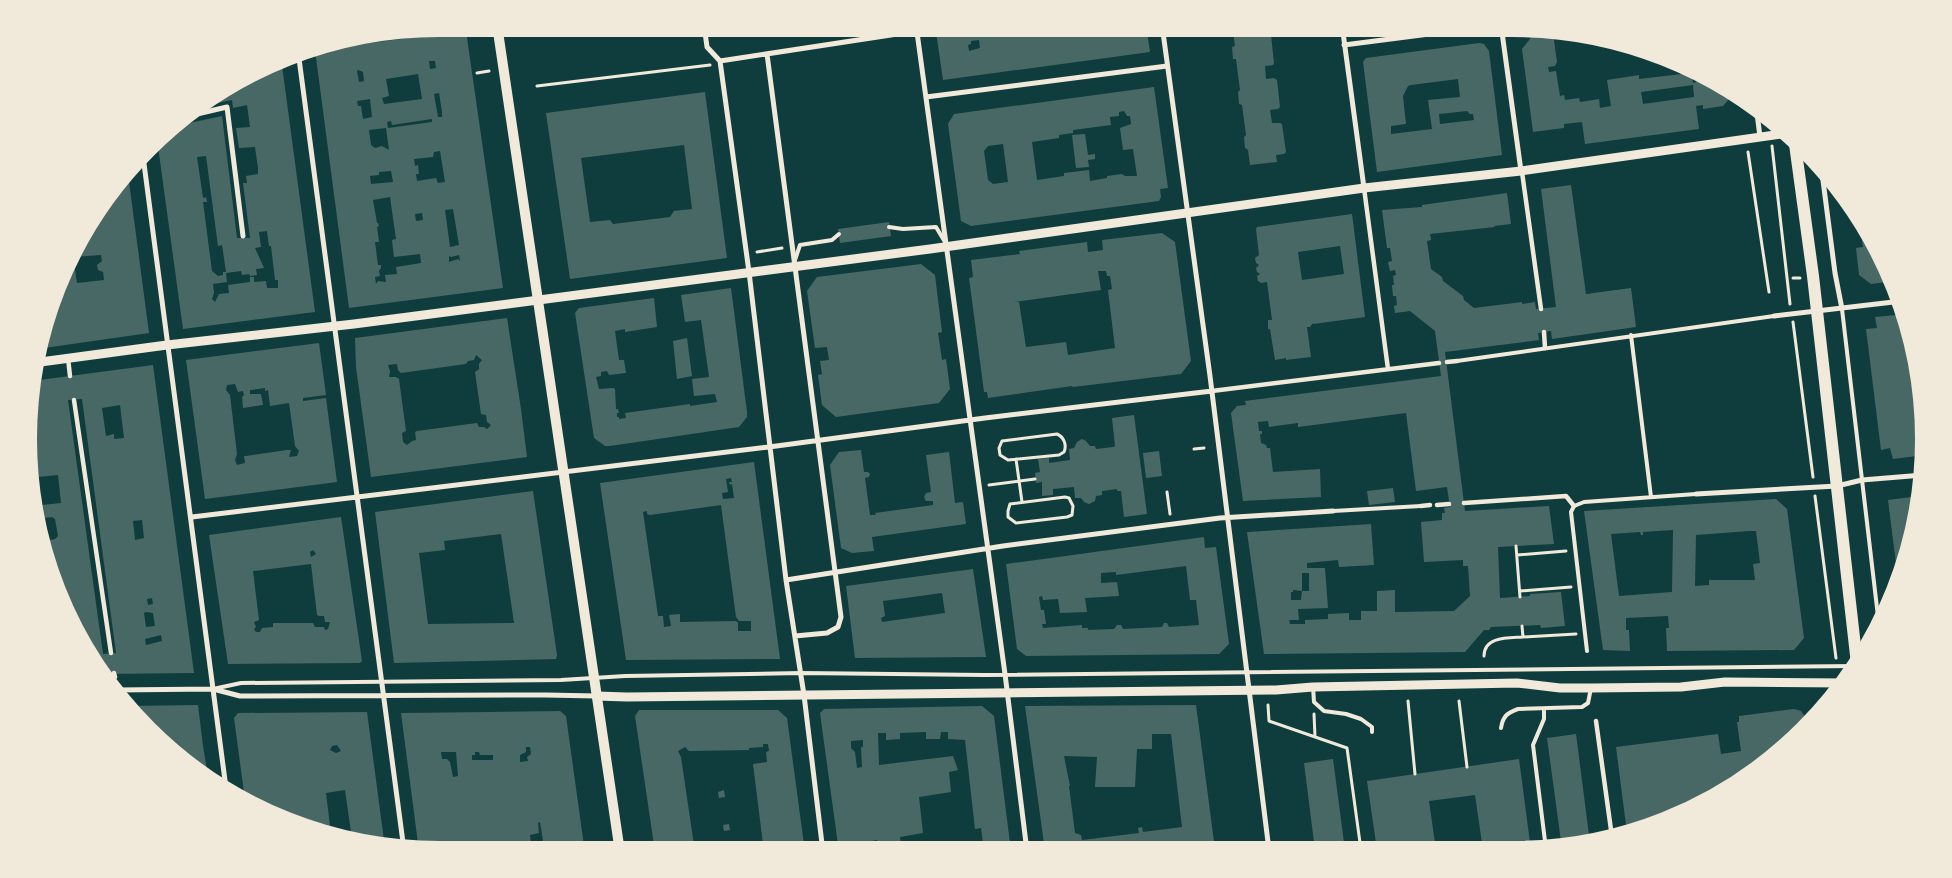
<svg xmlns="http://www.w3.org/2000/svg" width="1952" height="878" viewBox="0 0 1952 878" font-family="'PT Sans Narrow',sans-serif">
<rect width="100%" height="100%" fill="#0f3d3e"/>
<!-- building -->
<path fill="#486865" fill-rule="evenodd" d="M935,25H1146L1150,52L943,80ZM979,40L980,48L969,51L968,45L971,44V41Z
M1232,25H1260L1261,34L1268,33L1271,35L1274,63L1273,65L1265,66L1266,79L1274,78L1277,80L1280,107L1278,109L1270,110L1272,123H1280L1282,124L1286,152L1284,154L1276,155L1277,162L1250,165L1248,150L1245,148L1244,137L1246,135L1242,105L1239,104L1238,92L1240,90L1236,59H1233L1232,47L1235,46Z
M464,31H466L503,288L349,308L315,50ZM429,61H435L436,68L430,69ZM358,70L363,72L364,81L359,82L357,71ZM418,74L422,99L384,104L382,98L389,96L386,79ZM439,93L442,112V117H438L434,94ZM370,99L372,117L363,119L361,106H358L357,101ZM432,119V122L388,128L387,122L391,121L392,125ZM386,128L389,150L382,146L375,148L371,145L369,130ZM440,151L445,182L438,183L436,178L417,181L416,174H419L418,165L415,166L414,159L433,157L434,152ZM391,171L393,182L371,184L370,176L379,175V172ZM390,197L396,239L392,240L394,257L420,254L421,263L396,267L397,274L385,275L386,282L378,281L376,284L375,277L380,276L379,271L381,268V265H378L375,242H379L377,227L379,226L378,223H377L373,200ZM453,209L459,245L450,247L445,210ZM422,213L423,220L416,221L415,214ZM459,255L460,261L458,259L449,262V256L451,257Z
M1553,33L1557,62L1555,66L1548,67L1549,72L1556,71L1560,96L1564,95L1565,100L1579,98L1580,102L1599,99L1600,108L1611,106L1607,80L1639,75V79L1691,73L1693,83L1710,77L1735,92L1723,106L1703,109V105L1696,106L1699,129L1585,144L1582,122L1564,124V128L1533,132L1522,49L1533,35ZM1693,85L1694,97L1643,104L1641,92Z
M1479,43L1484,44L1489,51L1502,155L1377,172L1363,62L1366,58ZM1458,79L1460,97L1428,100L1432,129L1391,134V126L1406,124L1403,96L1408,86L1411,85ZM1467,111L1470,114H1473L1474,120L1440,124L1439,114Z
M281,58L315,312L183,329L157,139L166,128L222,116L237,238H250L243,183H247L246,176L258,174V168L255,147L239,148L236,128L250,127L247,105L233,108L232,100L193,108L232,81ZM206,156L218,246L222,245L226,272H223V275L218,276L212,271L203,202H207L206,197L203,198L197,157ZM267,231L269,246H271L275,280H278V288H267L266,281L254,282V277H250V282L228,285L229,293L219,294L215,302L212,299L214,293L213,284L227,282L226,273L241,271L242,275L249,274L250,276L257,275L256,269L264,268L255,248L261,247L259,232Z
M1154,87L1168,188L1160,189L1161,197L1159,201L971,226L961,221L948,124L954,114ZM1124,111L1127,116H1130L1131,124L1120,128L1123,150L1133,149L1137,176H1125L1122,174L1107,176V178L1090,181L1089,170L1064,173V176L1037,180L1032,142L1059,138V135L1073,133V130L1111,125L1110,117L1119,116V112ZM1003,144L1008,182L993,184L988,180L984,151L988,146Z
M705,92L727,258L570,279L546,113ZM684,145L692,209L674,211L670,217L613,224L610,220L590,222L581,158Z
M1085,134L1088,155L1095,154V159L1088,160L1089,167L1076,168L1072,135Z
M128,174L149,333L37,349L81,232ZM101,255L102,261L97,265L98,270L103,272L104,280L77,283L73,257Z
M1571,185L1586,294L1631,288L1636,327L1552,339L1551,331L1538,333L1539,340L1445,352L1465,511L1549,506L1554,544L1498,547L1500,598L1530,596V594L1561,592L1565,626L1541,628L1540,625L1491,627L1489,630H1484L1465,652L1264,654L1247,532L1371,524L1374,565L1339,567L1338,560L1307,563V568H1325L1328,608L1298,609L1299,620H1289L1290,624H1305V620L1328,619V614L1349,613V620H1361V611H1377V591L1395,590V612L1454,611L1470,596L1468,566H1463V560L1424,562L1421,522L1442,520V513H1445L1444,508L1450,507L1447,487L1416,491L1406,413L1298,427V423L1269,427L1268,421L1258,422L1259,431H1262V434H1260L1261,443L1266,445L1267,448H1270L1273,472L1320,469L1321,497L1243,501L1231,413L1237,406L1246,405L1245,401L1441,376L1435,331L1410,311L1395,313L1394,306L1397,305L1396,296H1393L1392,285H1394L1393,276L1396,275L1395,270L1390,271L1388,262L1392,261L1390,248H1387L1382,210L1422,207V205L1507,193L1511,224L1494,226L1495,227L1430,234L1431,240L1427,241L1431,269L1442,277L1443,281L1463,296L1464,300L1474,308L1522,302V304L1535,302L1536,309L1556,307L1541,189ZM1302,573H1309V591H1302L1301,600H1291V592H1293V590L1302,591Z
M1857,209L1895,281L1871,284L1859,275L1856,248L1863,247Z
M1352,214L1365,317L1313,324V323L1310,327H1307L1311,357L1286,360V358L1275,360L1270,329H1268V320H1272L1267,282L1261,283L1258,281L1257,276L1260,274L1257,272L1256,268L1259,265L1256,263L1255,258L1259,255L1256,229L1257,227ZM1340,246L1344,274L1302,280L1298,252Z
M889,222L891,236L840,243L838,229Z
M1162,233L1175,242L1191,361L1181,374L1073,387L1072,386L988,398L987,392H984L981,369L969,278L973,277L971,260L1020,254L1019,251L1087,242L1088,252L1096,251L1103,250L1102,240ZM1098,271H1106L1107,276H1110L1112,289L1108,290L1115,348L1068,355L1066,342L1026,347L1019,302H1014L1101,290Z
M921,264L935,275L942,332L938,333L940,346L942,360L946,359L950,389L939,403L836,417L822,405L818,375L822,374L820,361L829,360L827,347L815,348L807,291L817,277Z
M731,288L747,412V417L739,427L610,446H605L594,438L575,313L579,308L654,298L657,327L625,332V329L615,331L619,360H624L626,373L609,375L607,371L601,372V376L596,377L599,389L613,388L615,389L616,409H618L619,413H617V417H619V419L626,418L625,413L690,404V406L717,402L715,394L694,396L692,379L709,377L701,320L685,322L681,295Z
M1906,314L1919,358L1927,439L1925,455L1893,459L1890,448L1881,450L1866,329L1877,328L1875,317Z
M507,318L521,409L527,457L371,477L356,367L355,338ZM476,355L482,360L479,364V369L475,372L481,414L486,415L487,422L491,425L487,429L484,427H479L477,423L417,431L415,432L416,440L412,441L407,445L403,442L402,433L406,431L399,379L396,377H389L390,371L388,365L397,364L398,370L401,373L466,364L468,361L474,360Z
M687,338L692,376L677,379L673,341Z
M319,343L326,395L303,398V401L326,398L337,482L205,499L186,360ZM235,384L238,392L243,391L244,395L242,397L243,408L263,405L261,394H250V390L265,388V391L268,390L270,406L289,403L295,446L299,451L297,456L289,457L291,450H287L246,456H244L245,463L237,465L235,460L237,454L230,395L226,390L227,385Z
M153,365L194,673L103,674L80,646L74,632H79L78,624H74V619L68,620L56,593L60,589L57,567L53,564L45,565L40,542L55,539L58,536L55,519L52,517L35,519L32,506L61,503L58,475L29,478L32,381ZM82,399L116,653L103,654L68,400ZM120,405L124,438L114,439V434L106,436L102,408ZM142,520L144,538L135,540L133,521ZM152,598L153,604L148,605L147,599ZM146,612L153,613L155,626L146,627L144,613ZM161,635L162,641L146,645L145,639Z
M1134,415L1147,514L1124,517L1121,491H1117V489L1102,491V495L1096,496L1095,501L1089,504L1084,502L1081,498H1075L1074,487L1053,489V495L1042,496V482L1036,483L1035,473L1040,472L1038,459L1049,458V463L1070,460L1069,449L1074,448L1077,442L1082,439L1086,441L1090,446H1095L1096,449L1113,447L1115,446L1112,418Z
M861,450L864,472H868L870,474L869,477L865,478L870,515H876L875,513L933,505V501H926L924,497L926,493L931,492L926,455L949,452L955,503L963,502L966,524L872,537L874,551L852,553L841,548L830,465L839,452Z
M1159,451L1162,476L1146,478L1143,453Z
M754,462L780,659L626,660L600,483ZM731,478L732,482H729L730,485L732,484L734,498L723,499L722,493L728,492L726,479ZM721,505L736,617L739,621H751V631H738V623L736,621L680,622V614L669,615L671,626L664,627L663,616H658L643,512L647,511V514L650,515Z
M1393,488L1395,502L1369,505L1367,491Z
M533,491L557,655L556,659L394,663L375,512ZM501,534L514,623L428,624L419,553L445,550L444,541Z
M1920,496L1919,519L1899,587L1888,500Z
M1776,499L1787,509L1804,638L1794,650L1667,651L1666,628H1669L1668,616L1626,618V630H1629L1630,651L1603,650L1584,511ZM1673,530L1672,592L1619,596L1611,534L1640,532L1641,535H1643V532ZM1749,531H1756L1760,563L1753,564L1755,580H1709V585L1695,586L1696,535Z
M341,517L362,661L360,663L228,664L209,535ZM313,550L316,554L311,557L310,552ZM311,564L317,615L319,616H324L325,622H330L328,629L325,630L324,627H315L313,623H273V627L262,628L260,632H256L254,629L256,627L254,622L259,620L253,571Z
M1204,537L1205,548L1216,547L1229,644L1219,654L1026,656L1017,649L1006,564ZM1186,566L1190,600H1196L1199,625L1169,627L1167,623H1164L1162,627L1123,629L1121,625H1117L1114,629L1088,630V628H1082V625L1043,628L1042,624H1046L1044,610H1041L1039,597L1042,596L1043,600L1058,599L1060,613L1087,612L1085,598L1119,596L1117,582L1101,583V573L1116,572V575Z
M973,569L986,657L855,658L846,586ZM942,593L945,613L882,622L881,618L885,616L883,601Z
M198,705L203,746L208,776L166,750L161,745V739L158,740L129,706Z
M1196,705L1215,849L1045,851L1025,706ZM1152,734H1171L1182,827L1143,832L1142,827L1138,828L1139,833L1082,840L1081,835L1075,833L1069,786H1070L1064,756L1097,757L1095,787H1135L1137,749H1152Z
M982,706L994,716L1011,851H984L981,828L975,829L965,740L948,739V732H941L940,739H926V732L900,733V739L886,740V733H878L879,765L953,756L958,770L949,772L951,792L919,797L923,833L900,837L902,852H899L898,847L878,850L877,840L872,841L873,852H839L820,713L824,709ZM863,740V747H861L862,767L857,768L855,752L851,748V741Z
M1794,709L1801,711L1805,717L1808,716L1809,724L1765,767L1672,821L1627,833L1616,747L1718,734L1721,754L1741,751L1737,722H1739V716Z
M639,710H778L787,718L805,852H764L753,764L767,762L766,752L769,751L768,744H763V747L749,748V750L689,751L685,747L678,751L681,757L695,852H655L635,716Z
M560,711L566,716L585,853H545L540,822L538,823L539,833L530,835L532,853H439L419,851L401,713ZM526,747H530L531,754L527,757L528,761L520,762V755L526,752ZM441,752H456L458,776L453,777L450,762L447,759H442ZM475,752H479L480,755H493V760H472V755H475Z
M367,712L385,848L350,843L349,839H352L345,790L326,793L331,834L325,835L281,822L245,800L234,718L238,713ZM337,745L341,751L336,753L330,750L332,746Z
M1576,734L1590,843L1562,849L1547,738Z
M1333,759L1345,850H1315L1304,763Z
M1519,759L1531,850H1483L1475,795L1429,801L1436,850H1377L1367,781Z
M724,790L725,797L719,798L718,792Z
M729,824L730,830L724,831L723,825Z"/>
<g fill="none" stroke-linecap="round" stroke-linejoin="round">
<!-- path -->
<path stroke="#f1e9da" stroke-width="3" d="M477,73L489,71
M537,86L710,65
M1772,146L1790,304
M1748,152L1769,292
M757,252L782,248
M1793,278H1800
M1793,322L1813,477
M1057,434C1064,437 1067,445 1064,452L1059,455L1008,460L1000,455L999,448L1002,441Z
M1194,449L1204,448
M1016,459L1022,502
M989,485L1035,479
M1167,492L1170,514
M1815,496L1836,658
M1065,497L1069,498L1073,506L1072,515L1067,517L1016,523L1008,517V511L1010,504Z
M1516,546L1520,597
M1517,555L1566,551
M1520,591L1571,587
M1522,626L1523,637L1576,634
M1484,656C1484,636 1509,638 1523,637
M1408,701L1415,774
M1459,701L1467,767
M1268,705L1269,721L1347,748L1361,850
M1821,712L1823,706
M1314,714L1315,737"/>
<!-- service -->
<path stroke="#f1e9da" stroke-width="4" d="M889,227L903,229L936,227L945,242
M795,260L800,245L832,240L839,234
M1842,309L1879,625
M1631,335L1651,497
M1457,361L1774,316
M1333,511L1421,506
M1587,651L1571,512L1574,506L1584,502L1696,494
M1313,687L1314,702L1324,711L1346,714L1361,719L1372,727V732
M213,689L241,683L561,680L625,676L801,673L985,675L1855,666
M1544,709V719L1533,745L1546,849
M1501,728C1503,716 1507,713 1518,709L1582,707L1588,703L1591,688"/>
<!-- pedestrian -->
<path stroke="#f1e9da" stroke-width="4.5" d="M1522,172L1541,309
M1364,188L1388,369
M1544,332L1545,348
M68,358L70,376
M1447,362L1457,361
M1212,391L1439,363
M74,400L111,653
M1464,503L1566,496L1574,506
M1437,505L1449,504
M1421,506L1430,505
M114,673L115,677
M1596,721L1612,837"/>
<!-- minor -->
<path stroke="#f1e9da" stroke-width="5" d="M704,25L707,47L720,61L749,272L786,580L804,695L823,852
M916,25L1005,674L1027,851
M1162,25L1210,376L1269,850
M1342,25L1364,188
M1501,25L1521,171
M1344,45L1499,25
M298,51L404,850
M767,54L841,617L838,627L827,633L795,636
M720,61L917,31
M926,97L1167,66
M1756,105L1760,137
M180,118L227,107L243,236
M143,156L226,788
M1821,165L1835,273L1842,309
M1774,316L1902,301
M1696,494L1837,486L1862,480L1923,475
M192,517L769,447L985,418L1212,391
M786,580L1003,546L1220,518L1333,511
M116,690L213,689L240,696L546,695L596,696"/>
<!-- tertiary -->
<path stroke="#f1e9da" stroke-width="9" d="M33,363L167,345L354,324L930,249L1364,188L1521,171L1789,133
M596,696L627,697L1276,690L1313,687L1517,683L1560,688H1591L1681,687L1725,682L1846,683"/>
<!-- secondary -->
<path stroke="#f1e9da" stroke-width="10" d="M497,25L620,852"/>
<!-- primary -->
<path stroke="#f1e9da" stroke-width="12" d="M1794,137L1813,276L1857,664"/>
</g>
<!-- crop -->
<path d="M0 0H1952V878H0ZM439 34H1513A405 405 0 0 1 1918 439V439A405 405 0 0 1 1513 844H439A405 405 0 0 1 34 439V439A405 405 0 0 1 439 34Z" fill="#f1e9da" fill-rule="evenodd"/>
<path fill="none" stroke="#f1e9da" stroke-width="6" d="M439 34H1513A405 405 0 0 1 1918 439V439A405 405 0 0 1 1513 844H439A405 405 0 0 1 34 439V439A405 405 0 0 1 439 34Z"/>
</svg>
